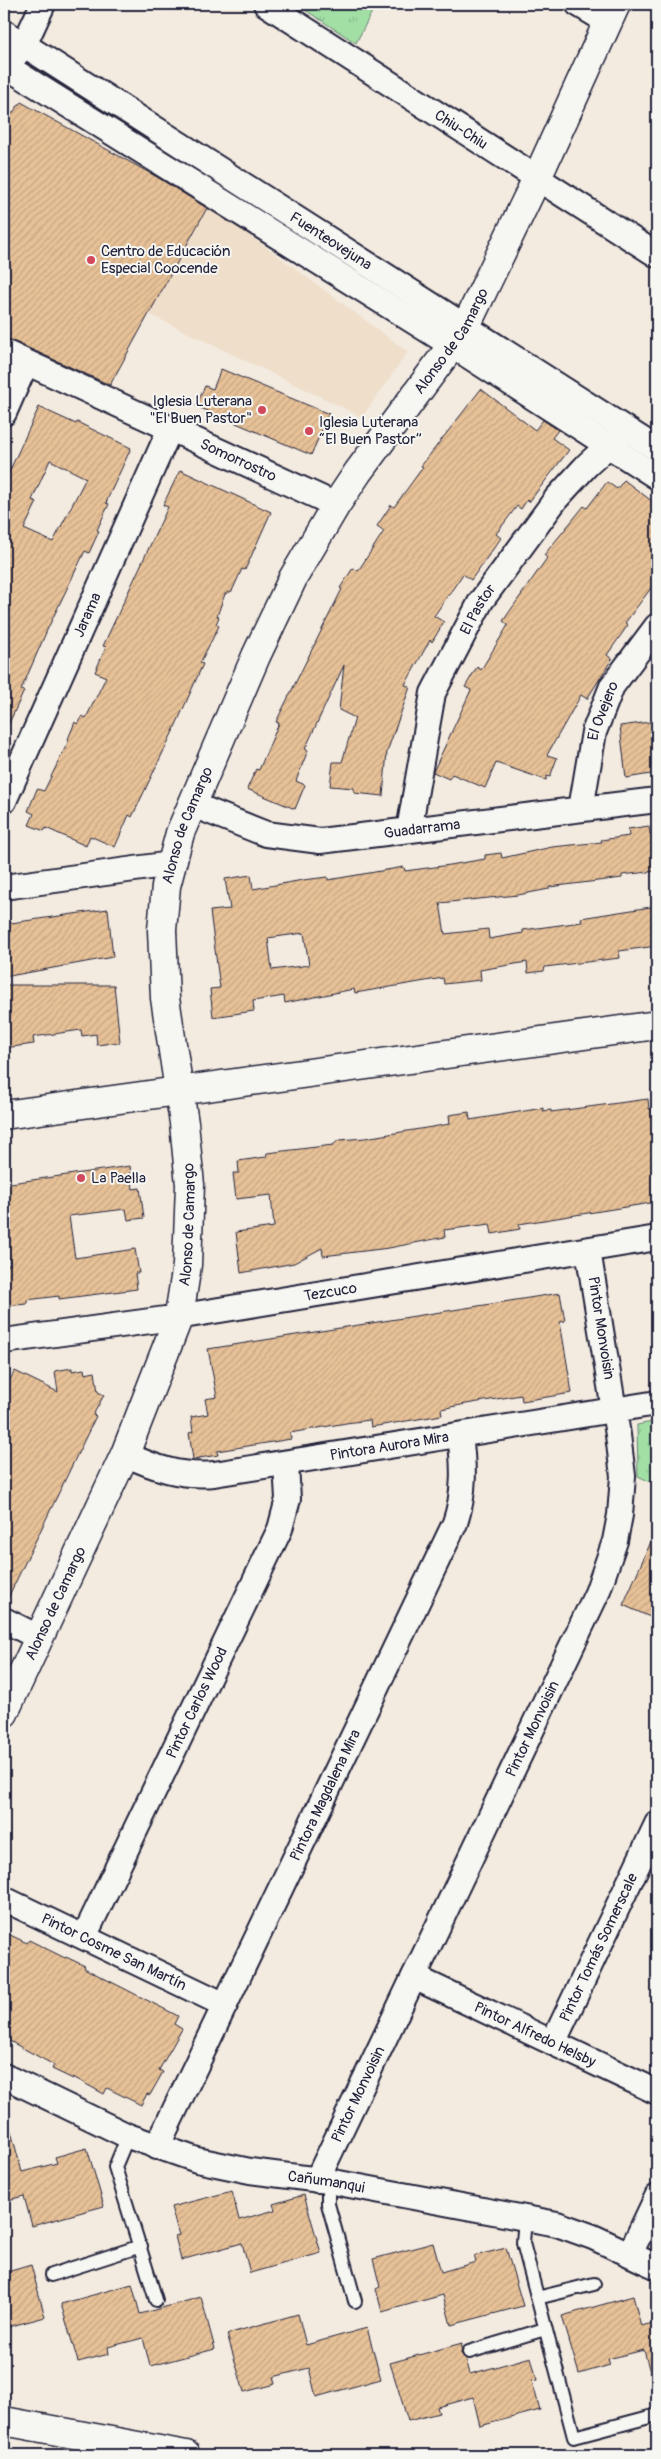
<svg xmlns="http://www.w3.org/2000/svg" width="661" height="2459" viewBox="0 0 661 2459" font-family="Pangolin,sans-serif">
<defs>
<pattern id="grass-tufts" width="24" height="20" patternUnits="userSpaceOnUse" patternTransform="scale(1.25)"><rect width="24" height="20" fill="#a2dfa5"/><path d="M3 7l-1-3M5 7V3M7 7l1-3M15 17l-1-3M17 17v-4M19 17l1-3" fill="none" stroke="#8bbf8f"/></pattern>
<pattern id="building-hatch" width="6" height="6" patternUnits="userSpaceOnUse" patternTransform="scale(1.25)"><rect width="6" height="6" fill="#e7c197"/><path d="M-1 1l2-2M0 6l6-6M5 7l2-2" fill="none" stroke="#c6a683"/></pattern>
</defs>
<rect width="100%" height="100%" fill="#f3ebe0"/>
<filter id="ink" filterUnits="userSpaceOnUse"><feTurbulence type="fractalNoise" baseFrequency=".02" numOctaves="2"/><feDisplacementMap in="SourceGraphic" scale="10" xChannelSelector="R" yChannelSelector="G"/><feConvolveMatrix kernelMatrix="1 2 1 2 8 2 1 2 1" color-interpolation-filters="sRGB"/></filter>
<g filter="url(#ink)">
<!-- built -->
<path fill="#efdeca" d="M209,205L408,352L362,417L149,314Z"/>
<!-- grass -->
<path fill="url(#grass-tufts)" stroke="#628070" d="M296,4H376L356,43Z
M657,1421V1485L638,1476L637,1425Z"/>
<!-- building -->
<path fill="url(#building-hatch)" stroke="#22223b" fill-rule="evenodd" d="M21,102L157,177L207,208L110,385L4,337V124Z
M221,369L329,414L311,455L196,406L205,386L213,389Z
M481,389L535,430L543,420L558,430L552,438L569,450L529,502L527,500L521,509L517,506L496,534L501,538L471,580L463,574L434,616L444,622L432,642L430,640L405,685L410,687L387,752L383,796L354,793V788L330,786L333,762H342L355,718L339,710L344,665L305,749L308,750L296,781L305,785L295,809L247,789L256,769L259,770L279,723L276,722L342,589L340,588L353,568L358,571L384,531L377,526L391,505L394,507L423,467L421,466Z
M39,407L76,424L77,422L131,448L108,498L106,503L109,504L97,530L99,531L89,553L85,551L48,628L21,690L24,691L4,734V483ZM50,460L86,478L53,542L24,529L37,502L32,500Z
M180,470L271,512L245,570L242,569L232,591L225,594L217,616L219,617L216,624L219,626L200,663L203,664L176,725L132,817L129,815L115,847L90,836L86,846L46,828L44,831L29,825L34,814L28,811L37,789L44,791L69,740L68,739L75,722L77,724L82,716L86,718L106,677L95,672L106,647L103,646L168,507L163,505Z
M624,480L657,505V580L625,623L628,625L607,655L612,659L587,699L581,695L547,755L557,758L550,777L547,776L546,780L496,763L485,788L452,774L449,779L433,772L471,690L465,687L477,667L481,670L508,625L503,621L547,558L544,555L584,506L587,508L607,482L617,489Z
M657,721V748H654L657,773L626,778L620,726Z
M649,826L650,834H657V871L622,875V878L549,887V889L518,895L440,903L445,934L488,929L489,939L523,933V930L582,922L581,918L657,906V946L619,951L620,958L545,967L544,971L528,973L527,962L480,970L481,980L444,984L443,978L355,993L354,989L285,1003L284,996L253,1001L254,1011L213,1017L210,989L220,988L210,911L230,909L225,879L251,875L253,889L303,880L328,877V880L404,867L405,871L450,865L485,859V855L501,853L502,858L552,847L602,842L601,840L629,836L628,829ZM304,933L309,965L272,970L268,938Z
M108,909L113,957L4,977V924Z
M4,985H114L120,1042L97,1045L96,1034L82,1036L81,1030L33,1037L34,1044L4,1048Z
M648,1099L649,1109H654L657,1135V1202L519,1224L520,1229L492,1234L490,1224L444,1230L445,1237L389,1248L323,1256L322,1248L294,1263L241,1273L236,1232L274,1227L271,1195L236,1199L233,1173H239L238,1161L266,1157L267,1153L333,1145L339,1140L365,1138L450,1124L449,1115L469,1112L470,1120L543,1108V1111L551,1110V1112Z
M130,1166L133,1189L140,1188L144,1218L128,1220L126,1209L69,1216L75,1258L135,1249L139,1273H135L137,1289L59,1299V1296L27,1300V1304L4,1306V1265H10L4,1227V1184Z
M560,1293L565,1321L560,1322L572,1393L522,1401L521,1395L466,1404L441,1409L442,1415L371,1427L370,1420L346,1423L290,1433L291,1439L217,1451L218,1455L193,1459L189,1433L193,1432L191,1417L208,1414L205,1399L217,1397L208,1349Z
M72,1368V1371L84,1369L85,1374L95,1372L98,1392L104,1395L93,1415L96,1416L4,1606V1381L8,1383L15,1371L58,1392L55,1371Z
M657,1528V1620L623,1605Z
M4,1932L27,1943L29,1940L65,1958L66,1957L85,1966L84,1968L178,2016L174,2024L182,2029L159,2070L163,2072L150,2095L147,2094L141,2105L107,2088L104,2094L73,2077V2079L52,2069L54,2065L4,2038Z
M4,2124H9L22,2172L57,2163L55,2157L87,2148L104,2206L32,2226L24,2196L4,2201Z
M232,2191L239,2220L275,2210L273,2204L304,2195L321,2253L250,2273L242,2243L181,2260L175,2236L179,2235L171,2207Z
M433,2243L441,2272L476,2262L474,2256L506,2248L523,2306L451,2325L443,2295L382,2312L376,2289L380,2287L373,2259Z
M31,2265L45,2317L4,2328V2273Z
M132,2284L140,2314L201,2297L215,2349L150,2366L143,2338L108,2347L109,2354L78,2362L61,2304Z
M633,2296L641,2326L657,2322V2380H652L644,2350L608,2359L610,2365L579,2374L562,2316Z
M298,2314L306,2345L367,2328L381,2379L316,2397L309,2368L273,2377L275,2384L244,2392L227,2334Z
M462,2343L461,2354L466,2359L470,2374L531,2357L537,2380L532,2381L540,2410L480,2426L473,2397L437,2407L439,2413L408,2421L390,2363Z"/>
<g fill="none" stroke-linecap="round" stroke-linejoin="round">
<defs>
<path id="lane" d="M128,2136L115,2167L156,2300
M328,2181V2204L355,2301
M525,2217L523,2243L574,2437L657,2415
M51,2275L141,2246
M537,2298L594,2284
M469,2352L545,2329"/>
<g id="street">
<path id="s1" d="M266,4L657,255"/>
<path d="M578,4L608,22"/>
<path id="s2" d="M4,32L657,449"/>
<path d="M14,57L24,45L43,4"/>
<path d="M4,65L453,346L657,477"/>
<path id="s3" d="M4,352L336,505"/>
<path d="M4,413L26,363"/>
<path id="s4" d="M4,801L170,429"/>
<path id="s5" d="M191,804L266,834L320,841L657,800"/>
<path id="s6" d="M581,809L594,732L612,686L657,626"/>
<path id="s7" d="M409,830L433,693L481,601L556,499L587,465L619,436"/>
<path d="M4,887L171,864"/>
<path id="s8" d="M4,1341L165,1319L657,1238"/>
<path id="s9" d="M125,1454C155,1468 181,1477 214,1474L657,1403"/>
<path d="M4,1620L40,1638"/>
<path id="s10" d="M4,1899L225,2005"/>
<path id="s11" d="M84,1937L280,1529L288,1499L286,1464"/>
<path id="s12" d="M414,1977L657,2092"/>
<path id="s13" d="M553,2043L657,1824"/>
<path id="s14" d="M4,2076L128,2136L197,2160L250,2171L328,2181L557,2224L593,2237L657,2267"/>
<path id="s15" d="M157,2147L455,1523C465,1493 464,1466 460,1435"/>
<path id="s16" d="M317,2180L597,1593L615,1541L620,1515L623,1476L618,1435L588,1250"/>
<path d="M630,2254L657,2197"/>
</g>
<g id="secondary">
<path d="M4,1115L657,1025"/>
<path id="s17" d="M4,1713L125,1454L179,1316L187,1265L190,1185L184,1123L165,998L162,930L166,886L180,833L256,656L293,578L336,505L358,472L465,328L538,176L616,4"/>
<path d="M4,2421L186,2455"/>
</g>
</defs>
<!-- lane casing -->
<use href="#lane" stroke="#22223b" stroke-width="16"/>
<!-- street casing -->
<use href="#street" stroke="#22223b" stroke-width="28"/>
<!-- secondary casing -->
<use href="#secondary" stroke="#22223b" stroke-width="31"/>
<!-- lane -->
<use href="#lane" stroke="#f6f6f2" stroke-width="12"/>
<!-- street -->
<use href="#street" stroke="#f6f6f2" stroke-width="24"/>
<!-- secondary -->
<use href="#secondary" stroke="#f6f6f2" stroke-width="28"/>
</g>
</g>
<!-- markers -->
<g fill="#d1495b" stroke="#f6f6f2" stroke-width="2">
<circle cx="91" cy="260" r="5"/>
<circle cx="262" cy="410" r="5"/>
<circle cx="309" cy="431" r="5"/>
<circle cx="81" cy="1178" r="5"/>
</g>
<g text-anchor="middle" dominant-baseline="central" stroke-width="4" stroke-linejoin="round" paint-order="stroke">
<!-- street labels -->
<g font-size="15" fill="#22223b" stroke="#f6f6f2">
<text stroke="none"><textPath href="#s1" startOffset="232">Chiu-Chiu</textPath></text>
<text stroke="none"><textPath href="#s2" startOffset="388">Fuenteovejuna</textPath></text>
<text stroke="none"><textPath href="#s17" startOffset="1486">Alonso de Camargo</textPath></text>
<text stroke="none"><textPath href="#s3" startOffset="258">Somorrostro</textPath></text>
<text stroke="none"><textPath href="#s7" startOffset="234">El Pastor</textPath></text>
<text stroke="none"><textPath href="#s4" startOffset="204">Jarama</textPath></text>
<text stroke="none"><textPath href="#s6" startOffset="101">El Ovejero</textPath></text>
<text stroke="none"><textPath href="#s17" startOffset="931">Alonso de Camargo</textPath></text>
<text stroke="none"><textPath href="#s5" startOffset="238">Guadarrama</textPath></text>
<text stroke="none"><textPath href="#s17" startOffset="526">Alonso de Camargo</textPath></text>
<text stroke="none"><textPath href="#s8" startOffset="330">Tezcuco</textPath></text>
<text transform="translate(601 1328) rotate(81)">Pintor Monvoisin</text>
<text stroke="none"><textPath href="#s9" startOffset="270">Pintora Aurora Mira</textPath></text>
<text stroke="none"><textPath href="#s17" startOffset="121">Alonso de Camargo</textPath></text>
<text stroke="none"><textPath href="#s11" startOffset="260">Pintor Carlos Wood</textPath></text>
<text stroke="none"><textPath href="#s16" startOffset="500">Pintor Monvoisin</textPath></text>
<text stroke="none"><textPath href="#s15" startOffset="390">Pintora Magdalena Mira</textPath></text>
<text stroke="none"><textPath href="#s13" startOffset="106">Pintor Tomás Somerscale</textPath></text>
<text stroke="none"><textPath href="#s10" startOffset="122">Pintor Cosme San Martín</textPath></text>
<text stroke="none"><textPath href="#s12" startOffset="134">Pintor Alfredo Helsby</textPath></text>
<text stroke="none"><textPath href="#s16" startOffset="95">Pintor Monvoisin</textPath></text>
<text stroke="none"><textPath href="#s14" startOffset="342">Cañumanqui</textPath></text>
</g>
<!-- poi labels -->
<g font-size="15" fill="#22223b" stroke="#f6f6f2" text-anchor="start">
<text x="101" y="251">Centro de Educación<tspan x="101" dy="17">Especial Coocende</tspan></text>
<text x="252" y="401" text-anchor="end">Iglesia Luterana<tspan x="252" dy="17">"El Buen Pastor"</tspan></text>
<text x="319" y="422">Iglesia Luterana<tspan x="319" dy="17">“El Buen Pastor”</tspan></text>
<text x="91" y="1178">La Paella</text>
</g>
</g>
<!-- margin -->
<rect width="661" height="2459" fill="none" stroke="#f6f6f2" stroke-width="20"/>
<rect x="10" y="10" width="641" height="2439" fill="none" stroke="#22223b" stroke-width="2" filter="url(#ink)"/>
</svg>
